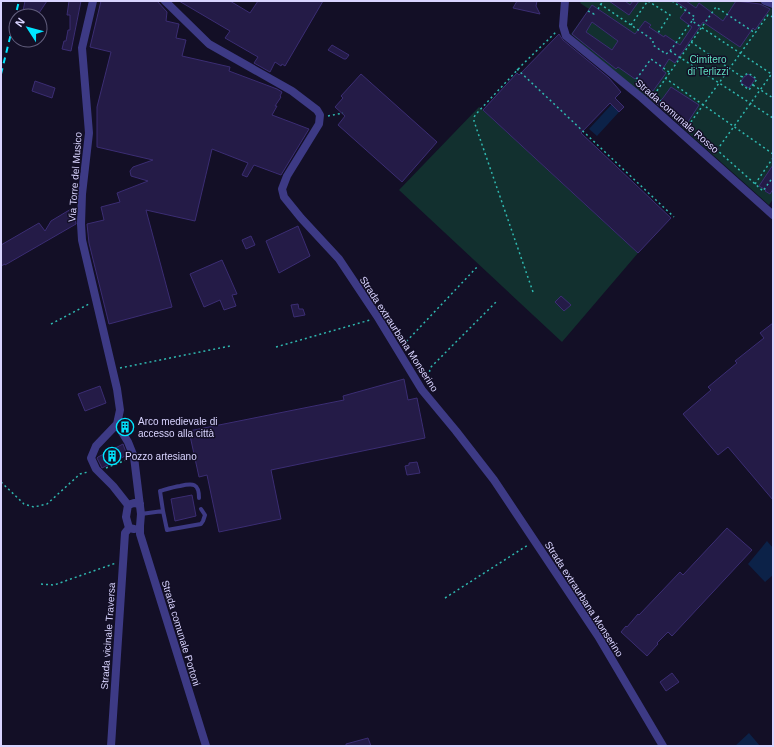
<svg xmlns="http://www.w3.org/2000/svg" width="774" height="747" viewBox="0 0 774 747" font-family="Arial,sans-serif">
<rect width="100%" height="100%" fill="#130f26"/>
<!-- green -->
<path fill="#12302f" d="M582,1H734L760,4L773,9V199L769,205L657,105L614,72L571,34L589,9L580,3Z
M479,107L483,110L638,253L562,342L399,190Z"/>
<!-- water -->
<path fill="#0c2248" d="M612,104L619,112L597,136L589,129Z
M767,541L773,548V575L765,582L748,564Z
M749,733L760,746H735Z"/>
<!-- building -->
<path fill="#241b47" stroke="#3b2d73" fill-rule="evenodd" d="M25,1H47L37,16H22Z
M69,1H81L71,51L62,49L64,41H66L68,30H70V15H67Z
M101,1H157L167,12L166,21L179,24L176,38L186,40L182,56L230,67L229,71L277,89L282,92L280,96L281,97L275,106H277L272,115L309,129L281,175L254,165L247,177L242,175L248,163L212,149L195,221L146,210L172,307L109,324L89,243L87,224L104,220L101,207L120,202L117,193L148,181L131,176L130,171L133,167L153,160L97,147V107L111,52L90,47Z
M179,1H230L250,13L258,1H323L285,66L282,64L281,66L275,62L270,72L254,63L258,57L225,38L230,31Z
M517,1H537L536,6L540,14L513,8Z
M609,1H625L630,5L633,1H639L629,15Z
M675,1H686L696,8L699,3L723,21L736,1L760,4L770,9L755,30L753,28L740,47L703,22L675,63L669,59L662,70L666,73L653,91L636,78L635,79L618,67L616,69L572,34L592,5L635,34L645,21L651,25L649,27L664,37L665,35L680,45L692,27L680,18L687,9ZM592,22L618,41L612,50L586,32Z
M559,34L563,40L609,78L621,92L615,98L624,107L619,112L610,103L581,133L671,218L638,253L483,110L517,73L519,75Z
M332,45L349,55L346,59H344L328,50Z
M361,74L437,142L402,182L338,125L345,116L335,107L343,98L341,96Z
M748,74L755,79L749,88L741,83L742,81H741L745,76H746Z
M35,81L55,88L52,98L32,91Z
M671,87L699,105L684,128L657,104L663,98Z
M773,165V189L770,194L765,191L766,190L759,186Z
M71,209L75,216L76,224L5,265V264L1,266V245L39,223L45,231L51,221Z
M298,226L310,256L279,273L266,241Z
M251,236L255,245L246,249L242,240Z
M222,260L237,294L232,295L236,306L224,310L220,300L204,307L190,274Z
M561,296L571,305L564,311L555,302Z
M298,304L299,309H303L305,315L294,317L291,305Z
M773,323V500L728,447L718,455L683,414L711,390L708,387L737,363L735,361L764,338L760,333Z
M404,379L408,400L417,398L425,438L271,470L281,519L219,532L207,475L199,477L189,431L344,400L343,396Z
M100,386L106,403L85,411L78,394Z
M123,444L127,455L102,468L97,458L98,457Z
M417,462L420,473L407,475L405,466L409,465V463Z
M192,495L196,516L175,521L171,499Z
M727,528L752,550L672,636L668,632L657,643L658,644L647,656L621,632L626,626L627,627L638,614L639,615L680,572L683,575Z
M672,673L679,682L666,691L660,682Z
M368,738L371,746H346V744Z"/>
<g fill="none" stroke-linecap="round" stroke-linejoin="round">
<!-- path -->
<path stroke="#2fb8b0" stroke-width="1.5" stroke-dasharray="2 3" stroke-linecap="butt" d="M648,1L670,15L658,33
M672,1L695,17L692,21L773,75
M600,4L653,40V45L666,54L670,51L773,118
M598,9L603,1
M588,11L594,14L595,13
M631,25L647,2
M691,42L742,77L740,83L749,90L757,79L748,73L742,77
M670,51L692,21
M517,69L674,217
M669,72L651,59L635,81L654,95L688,126L717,150L763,191L773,177
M665,78L773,154
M753,85L773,98
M654,95L716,7L755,33
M328,116L343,113
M688,126L768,15L773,17
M717,150L773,72
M755,184L773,158
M533,292L478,133L474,121V117L477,113L523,64L557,31
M51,324L89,304
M403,345L478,266
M276,347L370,320
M120,368L230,346
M426,381L429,376L430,368L498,300
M106,468L126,460
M1,482L24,504L34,507L47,504L80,474L88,472
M41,584L54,585L116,563
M445,598L528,545"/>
<!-- lane -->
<path stroke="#3d3a85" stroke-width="4" d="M163,511L167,530L201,524L203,521L205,515L201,509
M141,514L163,511L160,491C167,489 173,487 180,486C193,483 199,483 199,498"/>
<!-- street -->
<path stroke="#3d3a85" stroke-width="8" d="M93,1L82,48L89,133L82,194L81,224L82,240L117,389L120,410L117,424L96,446L91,458L96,469L113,486L128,505
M165,1L209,44L292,91L317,110L320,115L319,124L287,176L282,189L284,197L301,218L339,259L377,316L422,390L456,431L494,480L598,636L663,746
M565,1L563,26L566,36L642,98L773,215
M765,1L773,4
M117,424L128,442L134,457L141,514L140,526V534L206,746
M134,529L129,528L126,517L128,505L134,503L140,504
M111,746L125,533L129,528"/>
<!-- rail -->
<path stroke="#00e5ff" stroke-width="2" stroke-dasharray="6 5" stroke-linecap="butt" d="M1,74L19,1"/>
</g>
<!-- icons -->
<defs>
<symbol id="building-ring" viewBox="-11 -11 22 22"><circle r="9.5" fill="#130f26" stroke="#00e5ff" stroke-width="1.5"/><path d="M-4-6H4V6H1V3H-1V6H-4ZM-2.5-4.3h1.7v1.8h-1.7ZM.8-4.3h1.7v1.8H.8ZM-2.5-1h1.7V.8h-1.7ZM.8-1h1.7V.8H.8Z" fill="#00e5ff"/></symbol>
</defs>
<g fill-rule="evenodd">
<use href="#building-ring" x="115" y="417" width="20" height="20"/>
<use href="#building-ring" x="102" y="446" width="20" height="20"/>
</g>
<g text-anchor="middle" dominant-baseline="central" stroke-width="3" stroke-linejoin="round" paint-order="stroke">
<!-- park labels -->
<g font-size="10" fill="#5fe0c0" stroke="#130f26">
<text x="708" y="59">Cimitero<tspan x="708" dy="12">di Terlizzi</tspan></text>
</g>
<!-- street labels -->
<g font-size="10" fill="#d9d4ff" stroke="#130f26">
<text transform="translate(677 116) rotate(41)">Strada comunale Rosso</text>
<text transform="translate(75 177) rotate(-86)">Via Torre del Musico</text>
<text transform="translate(399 334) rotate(57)">Strada extraurbana Monserino</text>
<text transform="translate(584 599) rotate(57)">Strada extraurbana Monserino</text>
<text transform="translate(181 633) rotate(73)">Strada comunale Portoni</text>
<text transform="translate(108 636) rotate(-86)">Strada vicinale Traversa</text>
</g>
<!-- poi labels -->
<g font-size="10" fill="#d9d4ff" stroke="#130f26" text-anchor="start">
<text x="138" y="421">Arco medievale di<tspan x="138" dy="12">accesso alla città</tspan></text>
<text x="125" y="456">Pozzo artesiano</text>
</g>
</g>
<!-- border -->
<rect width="774" height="747" fill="none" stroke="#d9d4ff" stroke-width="4"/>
<!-- north arrow -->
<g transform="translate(28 28) rotate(306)"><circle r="19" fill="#130f26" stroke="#625e7d"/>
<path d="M0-3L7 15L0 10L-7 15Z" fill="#00e5ff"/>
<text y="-6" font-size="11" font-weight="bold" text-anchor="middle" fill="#d9d4ff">N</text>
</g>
</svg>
